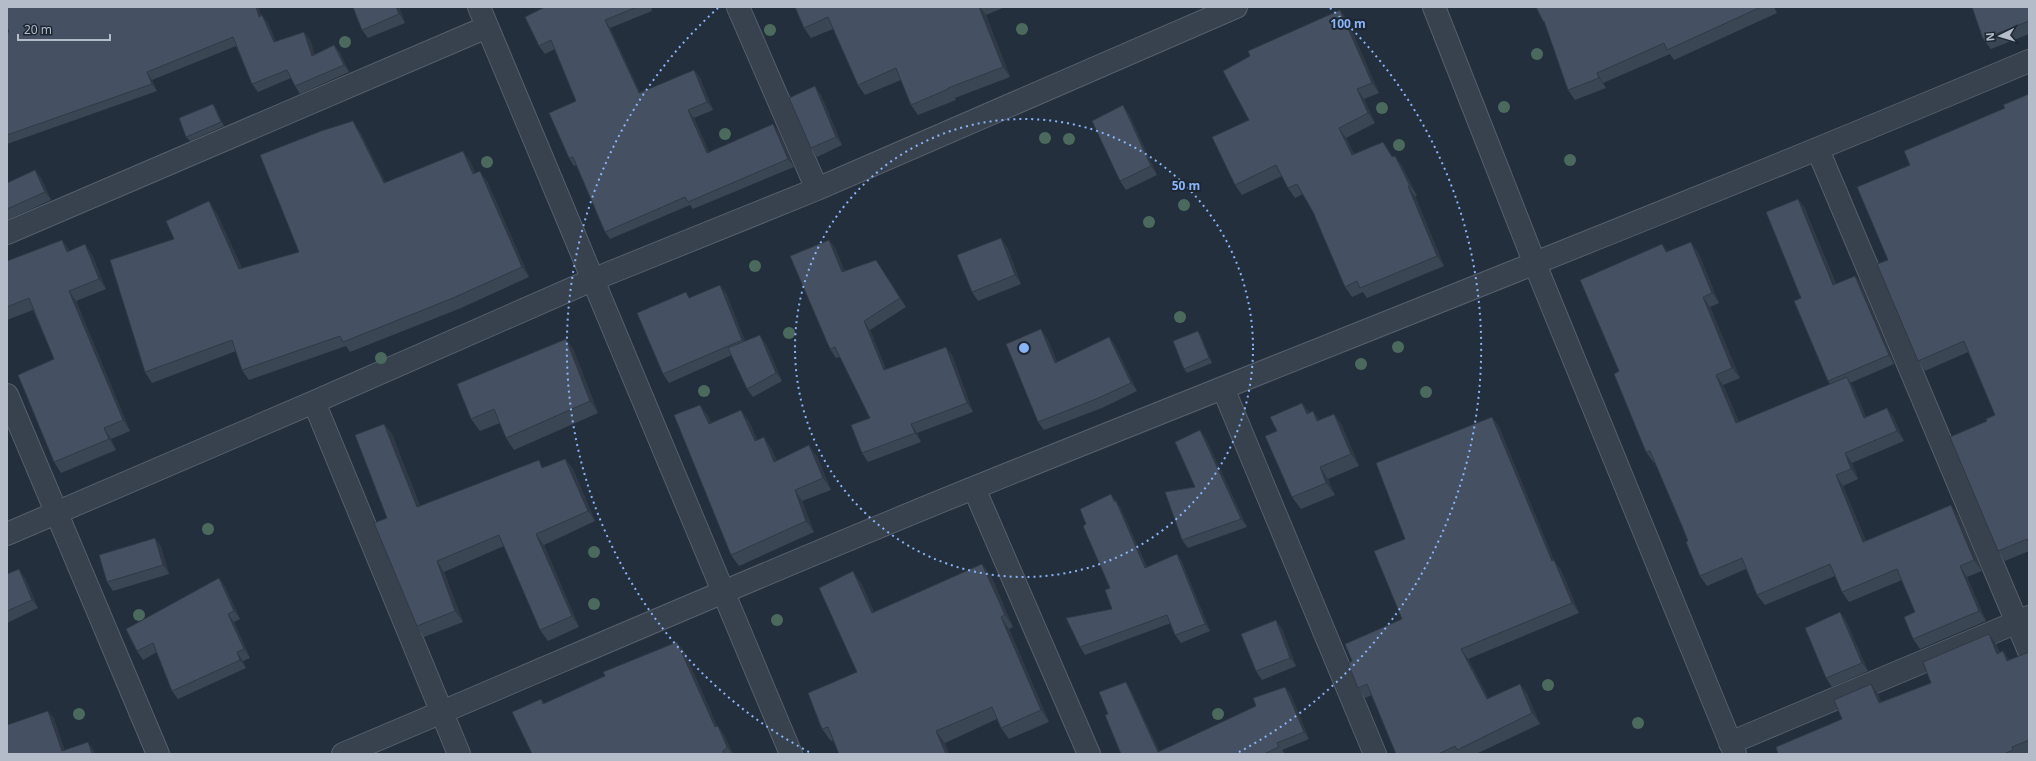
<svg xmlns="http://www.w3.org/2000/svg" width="2036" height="761" viewBox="0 0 2036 761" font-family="'Noto Sans',sans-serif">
<rect width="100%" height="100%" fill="#242f3e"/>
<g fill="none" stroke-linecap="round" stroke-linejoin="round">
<defs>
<path id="minor" d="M479,7L791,754
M738,7L817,189
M1434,7L1535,264L1735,754
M1818,150L2029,651
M7,233L487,27
M1223,388L1375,754
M7,395L158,754
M314,402L459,754
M974,488L1089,754
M7,534L314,402L592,280L817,189L1236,7
M1730,743L2029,617
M343,754C554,665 763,573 976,487C1327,345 1680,208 2029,61"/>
</defs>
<!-- minor casing -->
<use href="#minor" stroke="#565f6c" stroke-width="24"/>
<!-- minor -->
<use href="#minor" stroke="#38414e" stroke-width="22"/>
</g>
<!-- trees -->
<g fill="#4b6a5d">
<circle cx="1022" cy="29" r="6"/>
<circle cx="770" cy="30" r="6"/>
<circle cx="345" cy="42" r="6"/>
<circle cx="1537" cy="54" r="6"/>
<circle cx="1504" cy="107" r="6"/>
<circle cx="1382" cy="108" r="6"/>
<circle cx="725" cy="134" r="6"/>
<circle cx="1045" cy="138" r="6"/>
<circle cx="1069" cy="139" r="6"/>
<circle cx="1399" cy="145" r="6"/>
<circle cx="1570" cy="160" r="6"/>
<circle cx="487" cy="162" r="6"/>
<circle cx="1184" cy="205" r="6"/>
<circle cx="1149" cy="222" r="6"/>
<circle cx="755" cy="266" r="6"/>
<circle cx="1180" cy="317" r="6"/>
<circle cx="789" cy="333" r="6"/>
<circle cx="1398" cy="347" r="6"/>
<circle cx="381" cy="358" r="6"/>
<circle cx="1361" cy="364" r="6"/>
<circle cx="704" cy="391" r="6"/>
<circle cx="1426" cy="392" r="6"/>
<circle cx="208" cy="529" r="6"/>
<circle cx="594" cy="552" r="6"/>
<circle cx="594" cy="604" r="6"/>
<circle cx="139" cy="615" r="6"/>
<circle cx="777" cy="620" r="6"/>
<circle cx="1548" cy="685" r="6"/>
<circle cx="79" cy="714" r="6"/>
<circle cx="1218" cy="714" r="6"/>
<circle cx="1638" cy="723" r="6"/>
</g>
<!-- wall -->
<path fill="#3b4654" d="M353,7H399L405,23L368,38L362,30Z
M545,7H651L652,11L610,28L640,93L694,70L700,78L713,110L694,118L709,152L779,132L794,167L693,209L690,205L610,239L605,232L576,165L574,166L569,158L576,101L555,49L545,54L539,46Z
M795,7H1005L986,15L1010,77L955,98L956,100L918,115L911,105L901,80L865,95L858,85L833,29L811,38L804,28Z
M1536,7H1774L1777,13L1674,60L1670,54L1603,83L1606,88L1575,100L1568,90L1546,26L1543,21Z
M2029,7V34L1991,49L1983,39Z
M1340,10L1347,20L1379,93L1364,99L1375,123L1346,138L1354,154L1383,142L1393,157L1402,166L1417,196H1415L1444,266L1367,298L1363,292L1352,297L1345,287L1313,212L1303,194L1295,198L1288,188L1282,176L1242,195L1235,185L1249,120Z
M261,16L268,23L276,42L304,32L310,40L315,55L334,45L340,53L349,72L300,94L295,86L291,78L258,92L252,84L236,46L152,80L157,91L7,144V32Z
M2029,94V551L2005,561L1998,551L1987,421L1995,415L1968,352L1925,371L1918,361L1888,260L1910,165Z
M821,95L842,145L817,157L811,148Z
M213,104L216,109L224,126L190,141L186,137Z
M1129,114L1157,175L1126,190L1120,181Z
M360,132L385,182L470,161L475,173L487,181L529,277L461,308L350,352L346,346L249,380L242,370L236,351L152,383L145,372L174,239L216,212L242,268L299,252Z
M35,170L41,178L51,200L7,220V183Z
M1798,199L1804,207L1836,284L1855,276L1861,284L1894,364L1850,383L1854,388L1866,417L1887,408L1894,418L1904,441L1852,463L1858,479L1843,486L1866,541L1958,515L1982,571L1967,577L1986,621L1920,649L1913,639L1915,612L1902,580L1849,602L1842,592L1835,576L1765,605L1757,595L1746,569L1707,586L1700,576L1688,541L1682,526L1655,462L1654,463L1646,452L1619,371L1662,244L1668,252H1698L1719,303L1710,307L1740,378L1723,385L1739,422L1830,384L1828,381L1801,298Z
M62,240L70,251L85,244L92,255L106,289L76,301L130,431L111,439L116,450L61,473L54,462V359L33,310L7,320V261Z
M829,240L835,248L844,271L882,269L906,307L870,330L886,369L952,355L973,412L917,433L921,442L868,462L862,453L870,418L840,357L836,358L830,349Z
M1007,247L1021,284L978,301L972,292Z
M726,293L745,341L766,344L782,381L753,397L747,389L732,355L669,383L663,374L690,298Z
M1198,331L1201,336L1212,363L1187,373L1184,369Z
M1109,337L1115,346L1137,391L1102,408L1044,430L1038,422L1047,338L1057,362Z
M566,339L574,351L598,413L514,450L506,438L500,423L480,431L471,419Z
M1302,403L1309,413L1313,411L1319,420L1334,414L1342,426L1359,466L1328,479L1335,495L1301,509L1292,497L1277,431Z
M700,405L708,416L711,423L749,421L757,440L771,448L777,461L817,456L831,490L802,501L814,532L739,566L731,555Z
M1492,417L1499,427L1554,561L1561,570L1579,613L1468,659L1488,698L1520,684L1527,694L1540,724L1476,754H1396L1372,695L1365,698L1358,688L1352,661L1402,619L1405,539Z
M384,424L392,434L420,506L544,467L565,459L573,469L595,521L544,545L579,627L548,641L540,630L504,546L444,572L463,622L424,637L417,626L387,518Z
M1200,430L1206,439L1247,527L1188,548L1182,540L1195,487Z
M1111,494L1121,509L1147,567L1177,554L1182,562L1210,631L1181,643L1175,635L1171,623L1085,655L1080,647L1112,609L1110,588L1086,524Z
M155,538L161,547L169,574L113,591L107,582Z
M982,564L991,576L1013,627L1009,629L1049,722L1009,739L1001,728L997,719L945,743L949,754H839L833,740L831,741L822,729L857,672L861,583L874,612Z
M7,574L25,578L38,608L7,623Z
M219,578L225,587L240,619L234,622L250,658L243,661L246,668L178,699L172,691L157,652L143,660L137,651Z
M1840,612L1846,621L1868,671L1832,687L1826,678Z
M1282,629L1296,666L1262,680L1256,671Z
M1996,644L2000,653L2003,651L2009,660L2029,652V753L2026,754H1778L1842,719L1871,684L1878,694L1881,702L1931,683Z
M684,651L717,726H718L724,735L733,754H532L541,699L544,703Z
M1130,689L1159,751L1290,693L1309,739L1282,750L1284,753L1282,754H1121L1108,714Z"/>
<!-- shaded-wall -->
<path fill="#303945" d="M256,7H258L265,24L259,17Z
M396,7H399L405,23L399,14Z
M979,7H980L986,15L1010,77L1003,67Z
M1340,10L1347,20L1379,93L1372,83Z
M262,15L268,23L279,50L274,42Z
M605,20L610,28L644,101L639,93Z
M304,32L310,40L318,64L312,56Z
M334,45L340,53L349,72L344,65Z
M694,70L700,78L713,110L707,102Z
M147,72L152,80L157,91L152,84Z
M1597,73L1606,88L1599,78Z
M815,86L821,95L842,145L836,137Z
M1357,89L1364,99L1375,123L1368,113Z
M213,104L216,109L224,126L221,122Z
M1123,105L1129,114L1157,175L1151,166Z
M688,110L694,118L713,161L707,153Z
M353,121L360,132L391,193L384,183Z
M773,124L779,132L794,167L788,159Z
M1339,128L1346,138L1359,165L1352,155Z
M1383,142L1390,152L1399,167L1392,157Z
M463,151L470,161L480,184L473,174Z
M1395,156L1402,166L1417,196L1410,186Z
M35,170L41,178L51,200L45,192Z
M480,171L487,181L529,277L522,267Z
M1408,186L1415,196L1444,266L1437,256Z
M1798,199L1804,207L1839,293L1833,285Z
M209,201L216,212L247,279L239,269Z
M1001,238L1007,247L1021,284L1015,275Z
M62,240L70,251L67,252Z
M829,240L835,248L849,281L842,272Z
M1691,242L1698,252L1719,303L1712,293Z
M85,244L92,255L106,289L99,279Z
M1662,244L1669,254L1666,252Z
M876,260L882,269L906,307L900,298Z
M1855,276L1861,284L1894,364L1889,355Z
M720,285L726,293L748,348L742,340Z
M69,291L76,301L130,431L123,420Z
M1703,297L1710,307L1740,378L1732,368Z
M864,321L870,330L890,379L884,370Z
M1041,329L1047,338L1061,371L1055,363Z
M1198,331L1201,336L1212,363L1209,358Z
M760,335L766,344L782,381L776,373Z
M1109,337L1115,346L1137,391L1131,383Z
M566,339L574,351L598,413L590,401Z
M946,347L952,355L973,412L967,403Z
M1716,375L1723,385L1744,434L1736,423Z
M1847,377L1854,388L1871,428L1864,418Z
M1302,403L1311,415L1307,414Z
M700,405L708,416L717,435L709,424Z
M1887,408L1894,418L1904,441L1897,431Z
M741,410L749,421L763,453L755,441Z
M1313,411L1322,424L1317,421Z
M1334,414L1342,426L1359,466L1351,454Z
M1492,417L1499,427L1554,560L1561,570L1579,613L1572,603L1552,561Z
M384,424L392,434L424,518L417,507Z
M911,424L917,433L921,442L915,433Z
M104,428L111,439L116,450L109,439Z
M1200,430L1206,439L1247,527L1241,519Z
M764,437L771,448L782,473L774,462Z
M809,445L817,456L831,490L823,478Z
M1845,453L1852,463L1858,479L1851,469Z
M565,459L573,469L595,521L588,511Z
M1320,467L1328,479L1335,495L1326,483Z
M1836,475L1843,486L1871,553L1863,542Z
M795,490L802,501L814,532L806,521Z
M1111,494L1121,509L1150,575L1145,568Z
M1951,505L1958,515L1982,571L1974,560Z
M536,534L544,545L579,627L572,616Z
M155,538L161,547L169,574L163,565Z
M1177,554L1182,562L1210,631L1205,624Z
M437,561L444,572L463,622L455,611Z
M982,564L991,576L1013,627L1005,615Z
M1960,566L1967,577L1986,621L1979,611Z
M19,569L25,578L38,608L32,600Z
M853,571L861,583L880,625L872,613Z
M219,578L225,587L240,619L234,611Z
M1840,612L1846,621L1868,671L1862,663Z
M228,614L234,622L250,658L244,649Z
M1001,617L1009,629L1049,722L1041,710Z
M1276,620L1282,629L1296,666L1290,658Z
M1989,634L1996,644L2004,663L1997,654Z
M677,642L684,651L722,737L715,727Z
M1461,649L1468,659L1494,709L1487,699Z
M2003,651L2010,661H2007Z
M237,652L243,661L246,668L240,660Z
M1126,682L1130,689L1161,754L1158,752Z
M1520,684L1527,694L1540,724L1532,713Z
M1871,684L1878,694L1886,713L1879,703Z
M1285,687L1290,693L1309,739L1304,732Z
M48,711L54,718L66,754L62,751Z
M718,726L724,735L733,754H732L727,747Z
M936,731L945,743L949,754H946Z
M88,742L93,749L95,754H92Z"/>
<!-- building -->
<path fill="#455162" stroke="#303945" d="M7,7H256L259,17L262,15L274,42L304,32L312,56L334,45L344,65L295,86L287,70L252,84L233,37L147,72L152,84L7,135V32H9L7,27Z
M353,7H396L399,14L362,30Z
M545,7H637L605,20L639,93L694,70L707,102L688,110L707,153L773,124L788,159L688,202L685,197L605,232L573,157L569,158L549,113L576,101L551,40L539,46L525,17Z
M795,7H979L1003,67L948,88V89L911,105L896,68L858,85L828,17L804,28Z
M1536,7H1761L1667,50L1664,43L1597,73L1599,78L1568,90L1544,21H1543Z
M1972,7H2029V21L1983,39Z
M1340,10L1372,83L1357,89L1368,113L1339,128L1352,155L1383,142L1392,157L1395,156L1410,186H1408L1437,256L1360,288L1357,281L1345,287L1313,212L1297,184L1288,188L1276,165L1235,185L1212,137L1249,120L1223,71L1250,56L1248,51Z
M815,86L836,137L811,148L789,98Z
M2029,94V119L2028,120L2029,122V542H2028L2027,539L1998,551L1950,437L1987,421L1986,419L1995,415L1964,341L1918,361L1877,264L1888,260L1857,187L1910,165L1904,151L2005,108L2003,105Z
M213,104L221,122L186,137L179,118Z
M1123,105L1151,166L1120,181L1092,121Z
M353,121L384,183L463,151L473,174L480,171L522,267L453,298L343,342L340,336L242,370L232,340L145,372L110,260L174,239L166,221L209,201L239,269L299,252L260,155L321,131Z
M35,170L45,192L7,209V183Z
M1798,199L1833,285L1855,276L1889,355L1828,381L1794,301L1801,298L1766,212Z
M1001,238L1015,275L972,292L957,255Z
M62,240L67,252L85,244L99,279L69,291L123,420L104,428L109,439L54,462L18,375L54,359L29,298L7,307V261Z
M829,240L842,272L876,260L900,298L864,321L884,370L946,347L967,403L911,424L915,433L862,453L851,425L870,418L835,347L830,349L790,256Z
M1691,242L1712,293L1703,297L1732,368L1716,375L1736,423L1847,377L1864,418L1887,408L1897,431L1845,453L1851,469L1836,475L1863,542L1951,505L1974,560L1960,566L1979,611L1913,639L1904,617L1915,612L1897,569L1842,592L1830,564L1757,595L1742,558L1700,576L1686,542L1688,541L1682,526L1650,451L1646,452L1614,374L1619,371L1580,280L1662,244L1666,252Z
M720,285L742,340L663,374L637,313L686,292L689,298Z
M1041,329L1055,363L1109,337L1131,383L1096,399L1038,422L1006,344Z
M1198,331L1209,358L1184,369L1173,341Z
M760,335L776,373L747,389L728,348Z
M566,339L590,401L506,438L494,409L471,419L457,384Z
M1302,403L1307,414L1313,411L1317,421L1334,414L1351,454L1320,467L1326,483L1292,497L1265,436L1277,431L1270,417Z
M700,405L709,424L741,410L755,441L764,437L774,462L809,445L823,478L795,490L806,521L731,555L674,415Z
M1492,417L1552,561L1554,560L1572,603L1461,649L1487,699L1520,684L1532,713L1457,750L1455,746L1438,754H1396L1367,684L1358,688L1348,663L1352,661L1345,644L1402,619L1374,551L1405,539L1376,463Z
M384,424L417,507L539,460L542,468L565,459L588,511L536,534L572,616L540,630L499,535L437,561L455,611L417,626L374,523L387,518L355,435Z
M1200,430L1241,519L1182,540L1165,492L1195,487L1175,442Z
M1111,494L1114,501H1116L1145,568L1177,554L1205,624L1175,635L1167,615L1080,647L1066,618L1112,609L1105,590L1110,588L1083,526L1086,524L1080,509Z
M155,538L163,565L107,582L99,555Z
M982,564L1005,615L1001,617L1041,710L1001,728L992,707L936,731L946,754H839L828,727L822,729L808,693L857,672L819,588L853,571L872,613Z
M19,569L32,600L7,611V574Z
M219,578L234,611L228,614L244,649L237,652L240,660L172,691L153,643L137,651L126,629Z
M1840,612L1862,663L1826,678L1805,628Z
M1276,620L1290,658L1256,671L1241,634Z
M1989,634L1997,654L2003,651L2007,661L2029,652V740L2012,747L2013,750L2004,754H1778L1776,747L1842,719L1834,700L1871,684L1879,703L1931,683L1923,662Z
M677,642L715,727L718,726L727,747L723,751L724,754H532L512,712L541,699L543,704L605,676L603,672Z
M1126,682L1158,752L1256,706L1253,698L1285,687L1304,732L1277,743L1279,747L1264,754H1121L1105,715L1108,714L1099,692Z
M48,711L62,751L88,742L92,754H7V725Z"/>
<!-- distance rings -->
<g fill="none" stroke="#8ab4f8" stroke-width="2" stroke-dasharray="2 4">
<circle cx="1024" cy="348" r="229"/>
<path d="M809 752A458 458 0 0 1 718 8M1330 8A458 458 0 0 1 1239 752"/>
</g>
<circle cx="1024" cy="348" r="6" fill="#8ab4f8" stroke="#1d2633" stroke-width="2"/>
<g font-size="12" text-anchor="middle" font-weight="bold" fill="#8ab4f8" stroke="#1d2633" stroke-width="4" stroke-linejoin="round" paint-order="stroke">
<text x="1348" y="28">100 m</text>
<text x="1186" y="190">50 m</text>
</g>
<!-- border -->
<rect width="2036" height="761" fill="none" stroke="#b4bcc9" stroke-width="16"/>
<!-- north arrow -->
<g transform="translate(2000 36) rotate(265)" stroke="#1d2633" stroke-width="3" paint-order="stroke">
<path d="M0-3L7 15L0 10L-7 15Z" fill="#b4bcc9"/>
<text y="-6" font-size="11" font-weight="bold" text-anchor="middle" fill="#b4bcc9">N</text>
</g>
<!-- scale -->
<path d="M18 34v6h92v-6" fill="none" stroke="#b4bcc9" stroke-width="2"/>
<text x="24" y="34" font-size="12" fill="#b4bcc9" stroke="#1d2633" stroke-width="3" paint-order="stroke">20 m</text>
</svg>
